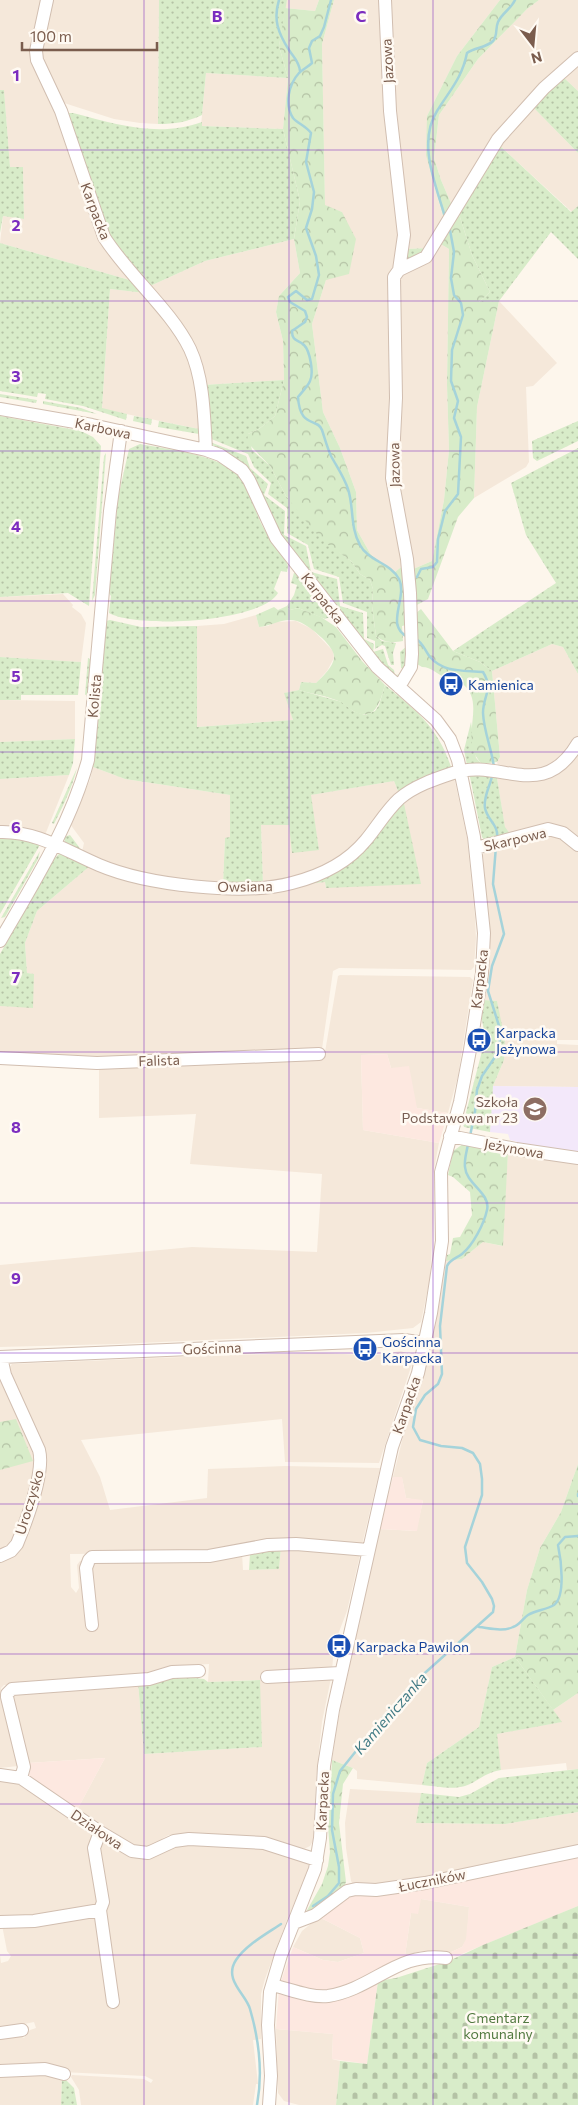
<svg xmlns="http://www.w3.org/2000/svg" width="578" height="2105" viewBox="0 0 578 2105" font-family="Commissioner,sans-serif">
<defs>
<pattern id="grass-dots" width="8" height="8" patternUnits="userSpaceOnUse" patternTransform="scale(1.25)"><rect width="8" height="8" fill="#d8ecc9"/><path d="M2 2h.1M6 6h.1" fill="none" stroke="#b4c2a5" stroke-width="1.8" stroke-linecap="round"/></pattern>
<pattern id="forest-crowns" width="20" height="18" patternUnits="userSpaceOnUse" patternTransform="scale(1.25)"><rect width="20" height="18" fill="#d8ecc9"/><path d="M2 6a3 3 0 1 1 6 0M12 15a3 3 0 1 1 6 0" fill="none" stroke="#b4c2a5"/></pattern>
<pattern id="cemetery-stones" width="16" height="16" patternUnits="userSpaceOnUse" patternTransform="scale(1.25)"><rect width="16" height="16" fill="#d8ecc9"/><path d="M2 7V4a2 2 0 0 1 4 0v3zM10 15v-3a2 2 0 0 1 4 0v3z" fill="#b4c2a5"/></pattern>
</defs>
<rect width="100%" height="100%" fill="#fdf6ec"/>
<!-- residential -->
<path fill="#f5e8da" d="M0,0H43L34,50L133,281L0,243L3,216L24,219L23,167L10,168L4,91L0,90Z
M49,0H159L158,124L140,123L114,119L61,102L39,60Z
M287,0H319L315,11L285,8Z
M334,0H383L400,216L391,431L405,564L395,572L371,555L357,530L356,492L340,448L323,412L312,324L326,280L342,212L325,206L322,44Z
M388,0H500L457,56L427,116L432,178L445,223L430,248L406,249Z
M539,0H578V55L543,87L453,208L441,180L434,158L439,115L478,59L527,9Z
M578,62V91L562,76Z
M206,73L288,78L283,129L201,126Z
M531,105L578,153V206L572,212L498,144Z
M294,239L300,273L279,296L276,312L283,341L284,380L203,385L197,363L148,287L205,261Z
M439,243L449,249L447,385L449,450L444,500L432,561L411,570L395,487L399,273Z
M110,289L145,293L182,342L192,364L198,400L199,429L102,409Z
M499,301L557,363L533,386L526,387L529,462L526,467L474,498L477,407Z
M63,594L73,605L72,607L81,614L86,623L81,662L0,657V597Z
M256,615L259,627L268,626L275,622L296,621L312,629L333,651L334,658L327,671L316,683L301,682L299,690L285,693L293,720L197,727V626L224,624Z
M552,644L563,647L578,674V739L552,769H499L497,762L500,757L492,671Z
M0,700L75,701V739L0,742Z
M578,746V840L572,834L511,835L505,828L497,778L530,777Z
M93,767L125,779L230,795V838H225L223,885L193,884L122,868L82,852L84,843L70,824L90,780Z
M69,775L45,835L0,830V779Z
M454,777L467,838L475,918L476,938L474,967L471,970L339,968L333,971L322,1049L97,1060L0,1056V1006L33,1007V974L27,973L25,943L37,911L91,865L166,885H300L325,882L326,888L403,799Z
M394,781L400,796L363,842L326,869L263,885L261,825L289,824L319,850L310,795Z
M546,833L564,838L578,852V1040H557V1044L578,1045V1087L493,1086L504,1060L497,1001L484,1000L490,946L483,855L486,850Z
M340,975L470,977L473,980L458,1076L448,1113L417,1108L391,1068L387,1054L361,1055L363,1130L439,1143L433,1174V1222L430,1278L421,1322L413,1328L366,1333L117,1344L0,1347V1265L192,1247L317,1252L322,1174L190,1164L196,1114L99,1118V1065L325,1052L338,976Z
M508,1152L578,1162V1464L561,1512L540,1548L527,1590L515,1657L492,1667L479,1727L427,1763L422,1785L357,1779V1771L353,1768L332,1760L338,1720L379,1529L416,1531L423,1501L406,1498L402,1478L393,1477L405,1429L404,1426L421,1380L433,1336L446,1261L462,1259L483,1242L502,1246Z
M401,1351L409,1354L412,1364L379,1463L285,1462L282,1419L81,1440L100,1477L110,1510L207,1498L208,1469L285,1466L380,1468L362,1545L278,1541L209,1553L70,1554L71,1587L76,1593L79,1588L77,1565L80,1561H83L84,1566H91L96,1560H199L226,1557L242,1553L243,1570L279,1569L281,1547L355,1552L360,1555L347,1611L337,1637H332L330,1647L334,1648L332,1670L313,1672L261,1673L260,1680L331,1678L322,1722L316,1779L313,1841L310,1846L304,1849L277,1841L276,1843L260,1840L169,1835L163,1838L159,1844L150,1849L132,1848L76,1812L105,1758L28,1763L12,1696L17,1692L68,1686L138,1682L144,1754L261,1747L259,1680L208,1682L209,1664L176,1666L151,1675L4,1685L1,1688L2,1695L19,1763L18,1766L0,1768V1560L15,1552L20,1544L43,1463L41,1449L10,1378L8,1369L12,1364L233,1355L323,1353L362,1355L364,1357Z
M0,1378L39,1462L12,1545L0,1552Z
M578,1693V1769L567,1770L566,1763L501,1770L496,1734L561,1722L553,1710Z
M0,1778L21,1782L93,1833L99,1905L60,1913L0,1919Z
M350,1789L421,1793L417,1823L505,1824L578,1812V1849L425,1881L354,1886L351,1881L346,1848L345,1823Z
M104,1840L129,1854L176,1844L263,1845L308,1861L309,1869L287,1920L265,1979L261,1994V2039L253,2040L258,2084H256L253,2105H81L79,2090L71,2077L72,2075L144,2079L151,2083L153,2080L145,2076L0,2069V2036L18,2035L24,2038L30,2030L36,2028L34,2022L0,2029V1955L1,1963L8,1961L11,1956L7,1951L2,1925L96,1913L112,2007H117L111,1977L96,1851Z
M421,1899L469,1907L467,1939L462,1947L449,1953L421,1951L405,1956L411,1913Z
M319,1917L360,1938L364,1953L338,1962L323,1960L293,1947L302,1931Z
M276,2029L333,2034L332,2059L340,2061L336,2105H299L284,2101L278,2093Z
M0,2074L62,2076L61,2105H0Z"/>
<!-- commercial -->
<path fill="#fde8e0" d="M387,1054L391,1068L409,1066L417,1108L448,1113L439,1143L363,1130L361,1055Z
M393,1477H402L406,1498L423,1500L417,1531L379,1529Z
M105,1758L76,1812L28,1779L30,1770L28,1763Z
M578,1853V1906L457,1956L449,1953L462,1947L466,1939L469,1907L421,1899L418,1914L411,1913L405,1956L369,1976L334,1990L315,1991L281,1981L293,1947L323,1960L338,1962L364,1953L360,1938L319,1917L348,1896L377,1893L391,1895L393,1890Z
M378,1981L367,2064L332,2059L333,2034L276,2029L279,1988L315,1998Z"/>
<!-- education -->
<path fill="#f3e8fa" d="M493,1086L578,1087V1154L517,1144V1142L510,1140L508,1134L490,1132Z"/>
<!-- grass -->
<path fill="url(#grass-dots)" d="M159,0H287L279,46L288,78L206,73L202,115C187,122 175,124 158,124Z
M562,76L578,91V153L531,105Z
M0,90H4L10,167H23L24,219L3,216L0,233Z
M69,113H73C116,124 158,138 202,122V126L283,129L300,201L294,239L205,261L148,287L106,235L67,115Z
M498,144L571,212L578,206V259L551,232L499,301L478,303L490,292L472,255L458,211Z
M0,243L133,281L145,293L110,289L102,408L127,414L126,420L83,406L45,399L46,394L38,393L37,397L0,391Z
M430,248L407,265L406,249Z
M284,380L275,416L259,429L248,434L252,450L270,466L286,496L339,552L351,561L360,574L370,580L373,589L372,606L376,636L382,641L396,643L393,653L394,665H391L385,646L382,645L375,649V641L367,638V612L343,603L339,577L314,569L308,545L287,533V508L268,494L271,483L254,467L248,454L209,438L203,385Z
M0,394L37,400L36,403L0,397Z
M43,401L81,408L97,414L43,404Z
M0,416L81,431L93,437L101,446L89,606L68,593L0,597Z
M134,416L152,419L151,425L133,421Z
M159,421L199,429V434L158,427Z
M578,421V441L537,461L533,458L532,441Z
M210,442L246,456L250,468L268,484L264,495L285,511L284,535L306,546L311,572L337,579L340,606L363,613L364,639L374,644L373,652L383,649L388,665L394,670L395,675L403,674L396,676L380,663L281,537L248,469L231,455L213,447Z
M140,444C167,449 220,455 238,475C251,489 254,511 263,527C270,541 283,552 288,566L287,572L281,571L274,589L278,593C262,622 137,629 109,613L111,596L109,593L118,498L129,449Z
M578,448V674L563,647L552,644L492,671L480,662L453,651L556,583L526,535L511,483Z
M106,453L95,595L92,601L104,456Z
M294,573H296L330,617L325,619L298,608L290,610L287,606L294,595L297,585L291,583Z
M110,620L141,627L197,626V727L293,720L284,693L299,690L342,702L353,711L365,715L375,711L379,705L385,685C418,712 439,728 452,770L400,796L394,781L311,795L319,850L292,853L289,825H261L263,885H223L225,838L230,837V795L125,779L93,767L106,621Z
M408,645L405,670L401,668L400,652Z
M0,657L81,662L78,695H21V700H0Z
M88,658L92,660L88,694L85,695Z
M471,722L476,758L482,764L467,765L464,750Z
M75,739L73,763L69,775L0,779V742Z
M77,768C72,788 63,806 54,824L52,823Z
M469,772L497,778L505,827L511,835L485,841L482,837Z
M403,799L421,884L326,888L325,882L300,885L332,870Z
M0,835L41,843L0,914Z
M70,835L82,851L65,842L64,837Z
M40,851L38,859L5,917L1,918Z
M59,854H64L91,865L37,911L25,943L27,973L34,974L33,1008L0,1006V954L54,859Z
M484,1000L497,1001L505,1040L504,1060L493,1086L490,1132L464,1127L463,1124L481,1055L484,1031L481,1014Z
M281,1547L279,1569L249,1570L250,1554Z
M515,1657L562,1722L497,1734L501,1770C484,1773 479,1781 465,1786C452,1790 435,1786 422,1785L427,1763L479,1727L492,1667Z
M176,1676L204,1679L208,1682L260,1680L262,1747L144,1754L138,1682Z
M578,1769V1812L505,1824L416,1823L421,1793L459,1797L470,1794L499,1778Z
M62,2076L74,2088L77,2105H81H61Z"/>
<!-- forest -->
<path fill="url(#forest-crowns)" d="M319,0H334L322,44L325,205L342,212L356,239L349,274L326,280L312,324L323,412L340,448L356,492L357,530L371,555L395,572L405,564L406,625L402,626L403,641C392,643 385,643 376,636L372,606L373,589L370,580L360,574L351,561L327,544L313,530L286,496L270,466L247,442L248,434L259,429L275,416L284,380L283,341L276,312L279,296L300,273L294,239L300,201L283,129L288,78L279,46L285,8L315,11Z
M500,0H539L527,9L478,59L439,115L434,158L441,180L453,208L445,223L426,155L427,116L457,56Z
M458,211L472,255L490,292L479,302L499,301L477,407L474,498L458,517L428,599L415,606L411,570L432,561L444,500L449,450L447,385L449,249L439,243Z
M287,606L290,610L298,608L321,617L336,627L362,661L385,685C380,701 376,723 353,711C349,709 345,704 341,702C328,696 312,694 299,690L301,682L316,683C323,676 333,667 334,658C336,646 307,624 297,621C283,617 272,626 259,627L256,615L274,607L278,610Z
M421,609L453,651L480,662L492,671L500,757L497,762L482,764C456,739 490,702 460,682C456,679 451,679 446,678C436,674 432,667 422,667L417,664L415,614Z
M463,1144L508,1152L503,1246L483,1242L462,1259L446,1261L447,1255L450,1254L453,1238L460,1237L472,1215L470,1192L453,1177L448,1175L453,1151Z
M16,1419L33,1461L0,1470V1422Z
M578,1464V1693L553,1710L515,1657L527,1590L540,1548L561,1512Z
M332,1760L353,1768L343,1784L339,1823L346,1882C341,1895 319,1906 306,1912L322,1884L328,1866L330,1852L328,1827Z"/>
<!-- cemetery -->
<path fill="url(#cemetery-stones)" d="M578,1906V2105H336L340,2061L367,2064L378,1981L396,1978L449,1961L483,1945Z"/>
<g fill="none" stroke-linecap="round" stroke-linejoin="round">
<!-- stream -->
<path stroke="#a5d3da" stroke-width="2.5" d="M279,0C273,19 278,33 289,50C294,58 299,61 300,71
M331,0L324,27L320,36L312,41L309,48L312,63C308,67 303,69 299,73C289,84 284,104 293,118C297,123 306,126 311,133L306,162L314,192L312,209L306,228L316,256L319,275L312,299L307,300L296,291L288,297L290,302L305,311L307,317L305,322L292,331C292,342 298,339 304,345C310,351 314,373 310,381C308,386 302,392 298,397C300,429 317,417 322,430C325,439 327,447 331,456C337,467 344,477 348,489C354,507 350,528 360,545C368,561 391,563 399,579C408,598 384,626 408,637
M445,217C436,185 417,143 437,111C450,90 462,78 467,53C475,47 486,48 493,41C498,35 495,29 498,22C502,13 511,9 515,0
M417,577L421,569L433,567L437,562L438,539L445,511L458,494L461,437L454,418L458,401L451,381L452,350L463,315L461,303L454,295L451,278L454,252L450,230
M415,638C424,644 424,649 430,657C444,673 463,670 483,672C494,690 483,695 483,713C484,733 492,749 494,768
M492,776C490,786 483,798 485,808C487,820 499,825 497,838
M470,1136L475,1112L477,1090L482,1076L495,1057L500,1039V1029L488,991L492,966L504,934L493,884L496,846
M578,1494V1496
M479,1627C489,1628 503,1632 513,1627C520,1625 523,1618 528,1615C536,1610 546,1610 554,1605C566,1596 561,1559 558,1545L565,1537L578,1536
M313,1906L328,1896L339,1883V1867L332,1830L333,1794L340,1771L385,1715L417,1680L493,1612L494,1606L492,1599L482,1582L467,1563L465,1547L482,1495V1479L480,1464L473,1453L462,1448L441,1446L420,1440L413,1427L416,1409L425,1395L438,1384L442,1374L440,1326L447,1266C450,1259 457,1258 462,1254C473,1245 484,1224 487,1210C491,1193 466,1184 465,1167C464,1159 467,1151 468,1144
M257,2105C263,2073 259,2040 250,2009C246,1994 223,1980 236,1960C246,1945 266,1934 281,1924"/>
<defs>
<path id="minor" d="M47,0L36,51L37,60L61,111L104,237C128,275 171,310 190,349C204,379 204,417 206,450
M385,0L390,111L404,235L399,270
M0,409L92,425L206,450L220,455L242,470L249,480L276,538L377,667L436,720L450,739L458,760L474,837L484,933L482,973L470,1050L460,1102L441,1172L442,1241L431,1313L418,1373L392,1447L333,1710L324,1766L320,1838L315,1869L281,1955L270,1992L268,2025L271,2076L269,2105
M399,687L411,667L412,654L410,593L407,559L392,478L396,398L394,277L399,270L426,257L498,139L544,88L578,58
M0,832C37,831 66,851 99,865C146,885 243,896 292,883C320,876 348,862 366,840C377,827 386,811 399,799C414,786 435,779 453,773C501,757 542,804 578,743
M476,848L548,829L563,833L578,845
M0,941C33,884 71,824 88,760L110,511L121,431
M0,1058L97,1063L319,1054
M450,1136L516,1149L578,1158
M0,1357L404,1340L425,1343
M0,1556L11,1551L17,1544C26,1522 45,1472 39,1450L5,1375L1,1357
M92,1625L86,1568L89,1560L92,1557L209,1556L268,1545L296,1544L368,1550
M267,1677L340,1673
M0,1775L21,1778L100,1832L132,1851L148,1853L174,1841L189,1839L264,1843L317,1860
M21,1778L24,1767L7,1697V1694L12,1689L149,1679L172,1672L199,1671
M100,1832L94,1848L103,1902L100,1910L113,2002
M0,1922L34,1921L100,1910
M294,1923L315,1915L347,1891L356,1889L376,1890L425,1883L578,1851
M272,1985C289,1989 311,1998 328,1996C373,1989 398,1951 446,1958
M0,2033L22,2030
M0,2071L45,2069L64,2074"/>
</defs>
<!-- minor casing -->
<use href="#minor" stroke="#d1beb0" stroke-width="14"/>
<!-- minor -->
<use href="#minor" stroke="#fff" stroke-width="12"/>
</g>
<!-- grid -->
<path fill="none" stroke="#7b2cbf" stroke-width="1" stroke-opacity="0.55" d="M144,0V2105M289,0V2105M433,0V2105M0,150H578M0,301H578M0,451H578M0,601H578M0,752H578M0,902H578M0,1052H578M0,1203H578M0,1353H578M0,1504H578M0,1654H578M0,1804H578M0,1955H578"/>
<!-- icons -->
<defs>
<symbol id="bus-disc" viewBox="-11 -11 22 22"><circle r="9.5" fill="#1a4fb4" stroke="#fffaf3"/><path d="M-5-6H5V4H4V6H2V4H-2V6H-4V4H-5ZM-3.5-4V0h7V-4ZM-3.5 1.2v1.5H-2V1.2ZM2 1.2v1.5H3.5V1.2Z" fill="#fff"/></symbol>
<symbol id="school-disc" viewBox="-11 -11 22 22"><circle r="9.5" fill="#8d6e63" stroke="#fffaf3"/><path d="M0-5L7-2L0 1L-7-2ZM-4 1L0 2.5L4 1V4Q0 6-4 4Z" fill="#fff"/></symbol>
</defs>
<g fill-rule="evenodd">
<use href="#bus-disc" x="437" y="670" width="28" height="28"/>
<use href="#bus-disc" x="465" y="1026" width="28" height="28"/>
<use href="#school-disc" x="521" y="1095" width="28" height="28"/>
<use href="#bus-disc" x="351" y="1335" width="28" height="28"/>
<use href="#bus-disc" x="325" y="1632" width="28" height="28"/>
</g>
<g text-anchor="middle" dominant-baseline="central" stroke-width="5" stroke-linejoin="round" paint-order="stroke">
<!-- street labels -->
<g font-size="14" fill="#7a5c4d" stroke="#fffaf3">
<text transform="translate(387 61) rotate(-93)">Jazowa</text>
<text transform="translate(96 211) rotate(69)">Karpacka</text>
<text transform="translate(103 428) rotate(12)">Karbowa</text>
<text transform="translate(394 465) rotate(-91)">Jazowa</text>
<text transform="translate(323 598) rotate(52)">Karpacka</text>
<text transform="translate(94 696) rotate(-85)">Kolista</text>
<text transform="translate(515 839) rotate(-13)">Skarpowa</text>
<text transform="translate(245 886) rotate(-1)">Owsiana</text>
<text transform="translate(479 979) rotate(-83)">Karpacka</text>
<text transform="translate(159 1060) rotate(-2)">Falista</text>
<text transform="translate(514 1148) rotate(10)">Jeżynowa</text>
<text transform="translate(212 1348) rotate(-2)">Gościnna</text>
<text transform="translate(406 1405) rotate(-71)">Karpacka</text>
<text transform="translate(29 1502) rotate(-73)">Uroczysko</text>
<text transform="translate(322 1801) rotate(-87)">Karpacka</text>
<text transform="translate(97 1829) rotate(34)">Działowa</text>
<text transform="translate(432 1880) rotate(-11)">Łuczników</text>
</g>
<!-- transit labels -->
<g font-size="14" fill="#164399" stroke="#fffaf3" text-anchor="start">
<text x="468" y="684">Kamienica</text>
<text x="496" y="1032">Karpacka<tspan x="496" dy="16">Jeżynowa</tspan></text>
<text x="382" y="1341">Gościnna<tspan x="382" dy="16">Karpacka</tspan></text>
<text x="356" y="1646">Karpacka Pawilon</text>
</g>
<!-- education labels -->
<g font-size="14" fill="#785e54" stroke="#fffaf3" text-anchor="end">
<text x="518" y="1101">Szkoła<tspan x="518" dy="16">Podstawowa nr 23</tspan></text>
</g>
<!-- park labels -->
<g font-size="14" fill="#537a41" stroke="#fffaf3">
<text x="498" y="2017">Cmentarz<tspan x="498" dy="16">komunalny</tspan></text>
</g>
<!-- water labels -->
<g font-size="15" font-style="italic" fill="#437c86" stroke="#fffaf3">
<text transform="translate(390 1713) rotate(-49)">Kamieniczanka</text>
</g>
</g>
<g font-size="16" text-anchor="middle" font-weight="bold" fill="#7b2cbf" stroke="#fffaf3" stroke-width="5" stroke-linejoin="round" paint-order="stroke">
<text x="217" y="22">B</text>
<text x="361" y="22">C</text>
<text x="16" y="81">1</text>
<text x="16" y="231">2</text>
<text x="16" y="382">3</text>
<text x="16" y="532">4</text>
<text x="16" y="682">5</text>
<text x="16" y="833">6</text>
<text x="16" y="983">7</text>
<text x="16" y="1133">8</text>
<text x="16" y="1284">9</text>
</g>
<!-- north arrow -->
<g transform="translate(533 45) rotate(164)" stroke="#fffaf3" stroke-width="4" paint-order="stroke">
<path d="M0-4L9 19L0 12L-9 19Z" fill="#7a5c4d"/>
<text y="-8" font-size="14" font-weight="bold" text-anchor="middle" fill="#7a5c4d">N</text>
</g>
<!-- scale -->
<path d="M22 42v8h135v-8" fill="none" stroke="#7a5c4d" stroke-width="2.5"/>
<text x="30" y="42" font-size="15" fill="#7a5c4d" stroke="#fffaf3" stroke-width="4" paint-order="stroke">100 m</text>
</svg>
